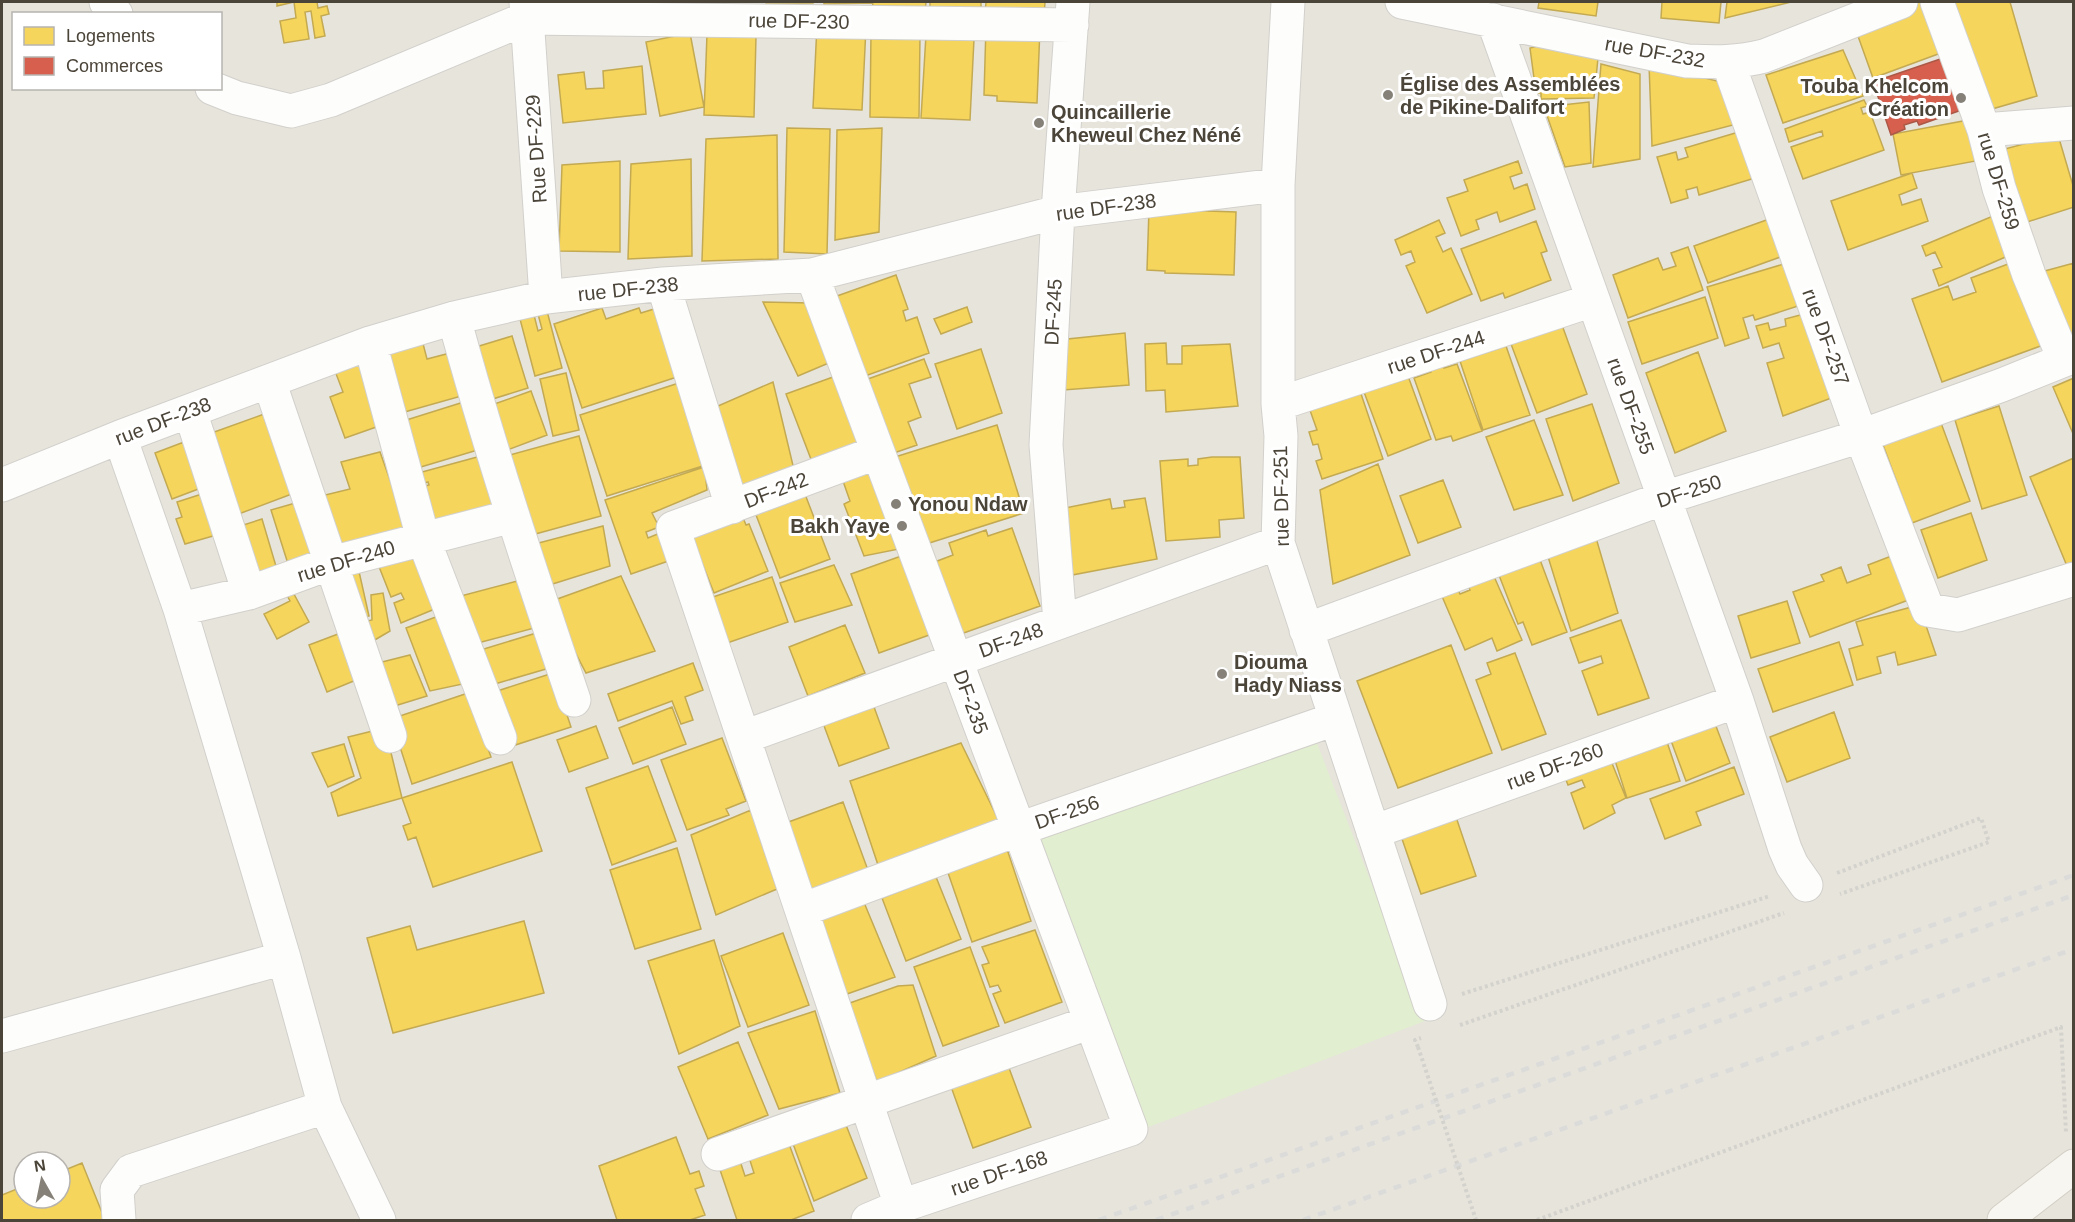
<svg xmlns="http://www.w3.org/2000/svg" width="2075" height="1222" viewBox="0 0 2075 1222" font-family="Arial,sans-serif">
<rect width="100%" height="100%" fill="#f4f2ee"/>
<!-- residential -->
<path fill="#e7e4dc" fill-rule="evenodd" d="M2,2H2073V1220H2ZM14,14H220V88H14ZM24,1162H60V1198H24Z"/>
<!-- green -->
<path fill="#e1eecf" d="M1311,728L1425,1021L1146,1128L1032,836Z"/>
<!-- homes -->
<path fill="#f6d55c" stroke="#c3aa52" stroke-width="1.5" d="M277,2H317L318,8L327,6L329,14L321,16L325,36L315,38L311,11L305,12L309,39L284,43L280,21L296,18L294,2L277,6Z
M766,2H813V3H766Z
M824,2H872V3L824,4Z
M873,2H926L925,12L872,10Z
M930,2H981V9L930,7Z
M986,2H1045L1044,16L985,14Z
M1539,2H1598L1596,16L1538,8Z
M1662,2H1721L1719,23L1661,18Z
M1727,2H1791L1725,18Z
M1916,2H1930L1949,50L1873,78L1854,25Z
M1954,2H2010L2037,96L1985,111Z
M817,25L866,27L862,110L813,108Z
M986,26L1040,28L1037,103L997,101V96L984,95Z
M690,33L704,107L660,116L646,42Z
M871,33L920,34L919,118L870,117Z
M707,34L756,36L754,117L704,115Z
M926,35L974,39L970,120L921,118Z
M1535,43L1599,48L1594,98L1541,99V93H1536L1530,48L1535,47Z
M1843,50L1863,96L1783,123L1766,75Z
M1601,64L1640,74V159L1593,167Z
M1649,64L1729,84L1733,125L1652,146Z
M642,66L646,114L563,123L558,75L584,72L586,89L604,88L603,71Z
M1864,100L1867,106L1861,108L1863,114L1870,112L1884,150L1803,179L1791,147L1823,136L1822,131L1789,142L1785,129Z
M1589,102L1591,163L1565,167L1544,107Z
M1974,119L1981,160L1901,175L1893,134Z
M787,128L830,129L827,254L784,252Z
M882,128L879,232L835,240L837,130Z
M1742,131L1755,178L1699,195L1697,187L1686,190L1688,198L1671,203L1657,157L1676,152L1678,160L1688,157L1685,148Z
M777,135L778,259L702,261L706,139Z
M2058,135L2074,189V207L2024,223L2001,150Z
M691,159L692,256L628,259L631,164Z
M620,161V252L559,251L562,165Z
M1518,161L1522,173L1510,177L1514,189L1527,184L1535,209L1500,222L1497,212L1476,220L1479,229L1461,236L1447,198L1468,191L1464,180Z
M1912,173L1917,188L1899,195L1902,205L1921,199L1928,221L1848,250L1831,201Z
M1149,209L1236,212L1234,275L1165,273V271L1147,270Z
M1993,216L2010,255L1939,286L1933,270L1942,267L1935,252L1926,256L1922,246Z
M1772,218L1786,255L1708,283L1694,246Z
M1439,220L1445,233L1436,237L1443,252L1451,248L1472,294L1427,313L1406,266L1415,262L1411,251L1401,255L1395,240Z
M1536,221L1547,251L1541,253L1551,280L1505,298L1503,293L1481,301L1461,249Z
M1688,247L1703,290L1628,318L1613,275L1658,258L1663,270L1676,266L1671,253Z
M2016,261L2046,344L1942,382L1912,299L1948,286L1953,300L1976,292L1971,278Z
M1787,263L1801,305L1755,320L1753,315L1743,318L1749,338L1725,346L1707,287Z
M2074,263V340L2041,272Z
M896,275L908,309L903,311L906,321L917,317L929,353L865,376L837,296Z
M1705,297L1718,338L1642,364L1628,322Z
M763,302L810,303L831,362L798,376Z
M967,307L972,322L941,334L934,319Z
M602,308L606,319L639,308L641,313L654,309L677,377L582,408L554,324Z
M547,311L562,368L535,376L520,319L534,315L538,331L542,329L538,314Z
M1808,313L1834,397L1783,416L1767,363L1784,358L1779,343L1763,348L1756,326L1768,323L1770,330L1786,326L1785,319Z
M1562,325L1587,394L1537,413L1511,344Z
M1125,333L1129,385L1063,390L1058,340Z
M421,336L427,359L454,352L465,395L401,413L386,346Z
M512,336L528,388L483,402L466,350Z
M1166,343L1167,364H1182V346L1230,344L1238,406L1166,412L1165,390L1146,391L1145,344Z
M1506,346L1530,415L1483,430L1460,361Z
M981,349L1002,413L957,429L935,364Z
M1698,352L1726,431L1675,453L1646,373Z
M1440,357L1444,368L1457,364L1482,431L1453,441L1451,436L1436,440L1414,378L1431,372L1428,361Z
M924,359L931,377L909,384L921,417L908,422L917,445L891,454L865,380Z
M359,362L382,425L345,438L330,397L343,392L335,371Z
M566,373L579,430L553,436L540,379Z
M1408,376L1431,439L1388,456L1364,392Z
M833,377L863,449L814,467L786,394Z
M2074,378V436L2053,387Z
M682,382L709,464L607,496L580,415Z
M773,382L796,478L741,496L717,419L718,406Z
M1357,382L1383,459L1322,479L1316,461L1322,459L1318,444L1313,445L1309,432L1317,430L1306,399Z
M531,391L547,435L502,452L486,407Z
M467,401L481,449L414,469L400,422Z
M1592,404L1619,483L1573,501L1546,419Z
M1999,406L2027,495L1982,509L1955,420Z
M267,413L297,492L236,515L206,435Z
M1534,420L1563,495L1514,510L1486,437Z
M1941,423L1970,501L1912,523L1883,445Z
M997,425L1024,513L923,545L895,457Z
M579,436L601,516L528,536L506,456Z
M184,442L201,488L172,499L155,453Z
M380,452L409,533L335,549L317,497L350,489L341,462Z
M481,456L496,512L428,530L417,488L429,485L428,482L414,486L411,475Z
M1212,457H1240L1244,518L1219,520L1220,537L1166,541L1160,461L1188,459V466L1198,465V459Z
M2074,458V563L2067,566L2030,477Z
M1378,464L1410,555L1333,584L1320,490Z
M870,465L904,548L864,556L844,504L850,501L843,481Z
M707,466L705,471L707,490L652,513L659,527L646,532L648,538L665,531L677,558L631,574L605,500Z
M1443,480L1461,527L1418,543L1400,496Z
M803,489L830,559L780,578L753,507Z
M205,493L220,534L185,544L176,519L182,517L177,502Z
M1145,498L1157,559L1072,575L1060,509L1110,499L1112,509L1125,507L1124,501Z
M306,500L323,556L289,567L271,510Z
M739,508L746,525L749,524L768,571L714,593L688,528Z
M1971,513L1987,560L1938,578L1921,530Z
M262,519L278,573L249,582L234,528Z
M603,526L610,566L543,587L531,545Z
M1012,528L1040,606L958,635L932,563L953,555L949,543L986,530L988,536Z
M1594,531L1618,613L1571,631L1545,547Z
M418,547L442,606L401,623L394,603L404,599L401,593L391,597L376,559Z
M1536,549L1567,632L1532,645L1523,622L1518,624L1495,565Z
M904,555L932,634L879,653L851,574Z
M1894,555L1911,599L1810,637L1793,592L1824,581L1821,575L1841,567L1847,583L1871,574L1868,565Z
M834,565L852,605L795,622L780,583Z
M1489,565L1522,640L1497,651L1492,638L1465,650L1438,587L1454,581L1460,594L1470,590L1464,576Z
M358,567L369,616L350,620L340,571Z
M621,576L655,651L586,673L549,602Z
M772,577L788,622L727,643L710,598Z
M525,579L538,627L470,645L457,597Z
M288,583L309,622L277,639L264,614L290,601L282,586Z
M383,593L390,631L361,648L354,624L372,620L371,595Z
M1787,601L1800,643L1751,658L1738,616Z
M1919,605L1936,655L1898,665L1895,652L1877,657L1881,673L1857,680L1849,649L1863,645L1856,622Z
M444,614L472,682L430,691L406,628Z
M1621,620L1649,698L1598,715L1582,671L1603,663L1601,656L1579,663L1570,638Z
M845,625L865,673L808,696L789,647Z
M543,631L553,667L488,686L474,652Z
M338,634L356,680L327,692L309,645Z
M1839,642L1853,685L1773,712L1758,669Z
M1451,645L1492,753L1398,788L1357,681Z
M1515,653L1546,734L1502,750L1476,680L1491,674L1487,663Z
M410,655L427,696L388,708L374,664Z
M693,663L703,690L685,697L693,720L681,724L672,701L618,721L608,694Z
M553,673L571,727L506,748L488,694Z
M468,693L491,757L412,784L391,719Z
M870,696L889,748L839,766L820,715Z
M672,707L686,744L633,764L619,728Z
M1834,712L1850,758L1787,782L1770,737Z
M1714,721L1730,763L1686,781L1670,738Z
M596,726L608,758L569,772L557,740Z
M385,728L402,798L338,816L331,793L361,778L348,737Z
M1664,733L1680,781L1627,798L1612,751Z
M722,738L746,801L726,809L729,815L687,830L661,760Z
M961,743L999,821L879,868L850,781Z
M344,744L354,776L328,787L312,753Z
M1607,751L1626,798L1612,805L1615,813L1584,829L1571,793L1585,787L1582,780L1568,785L1561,767Z
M512,762L542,851L433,887L416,837L408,840L403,826L411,823L402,798Z
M648,766L676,841L612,865L586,788Z
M1734,767L1744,794L1696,812L1701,825L1665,839L1650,799Z
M843,802L869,873L812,895L783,824Z
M751,810L777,889L716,915L691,835Z
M1456,817L1476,876L1421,894L1401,836Z
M1006,846L1031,921L972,942L946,867Z
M677,848L701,929L635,949L610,870Z
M936,877L961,939L906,961L882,898Z
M863,900L895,977L847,994L815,917Z
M524,921L544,993L393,1033L367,938L410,926L417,950Z
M1035,930L1062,1002L1005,1023L993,994L1001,991L998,985L990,987L982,965L989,963L982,947Z
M783,933L809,1005L748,1027L721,956Z
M714,940L740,1026L679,1054L648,961Z
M970,947L999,1026L943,1046L914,967Z
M913,985L936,1056L877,1082L847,1004L898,986Z
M815,1011L840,1093L779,1109L748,1033Z
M738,1042L768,1115L708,1139L678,1067Z
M1006,1060L1031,1127L973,1148L949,1081Z
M844,1120L867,1178L814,1201L792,1141Z
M786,1136L814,1211L791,1220H737L716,1158L737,1152L745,1176L754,1173L746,1148Z
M676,1137L690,1174L699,1171L704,1186L695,1189L705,1215L690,1220H617L599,1166Z
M82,1163L105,1220H2V1195L24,1186V1198H60V1172Z"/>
<!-- shops -->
<path fill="#d6604d" stroke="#ac5847" stroke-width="1.5" d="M1952,55L1970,107L1919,125L1917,121L1904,125L1905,129L1891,135L1873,82Z"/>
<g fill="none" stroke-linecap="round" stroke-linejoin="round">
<defs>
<path id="minor" d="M106,2L116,14
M526,2L546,297
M1288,2L1278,185V404L1281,436L1278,543L1430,1004
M1402,2L1687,61C1714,62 1738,63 1764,56L1901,2
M1937,2L1984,130L1999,188L2029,275L2064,359
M1493,20L1737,701L1785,849L1792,865L1806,885
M1728,62L1861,436L1928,610L1958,615L2074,579
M212,88L237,98L291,111L331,100L527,18L1072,25
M1984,130L2074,123
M812,275L1131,1129L901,1206L868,1220
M663,284L732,507
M454,318C489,447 531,573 574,700
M370,343L423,538L500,738
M269,381L390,736
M1278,404L1593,300
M190,411L249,593
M120,437L180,609L284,958L325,1107L379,1220
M878,452L673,528L901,1206
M2,485L120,437L370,343L454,318L546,297L663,284L812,275L1058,212L1278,185
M180,609L249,593L331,563L513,516
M1060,622L1046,445L1058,212L1073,2
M1306,630L1664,498L1861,436L2002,385L2074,356
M744,737L1278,543
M1373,832L1737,701
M802,910L1019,829L1335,719
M2,1036L284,958
M718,1154L1091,1022
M119,1220L117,1190L131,1171L325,1107"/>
<path id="secondary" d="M2004,1220L2074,1166"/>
</defs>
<!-- minor casing -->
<use href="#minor" stroke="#d2d0cb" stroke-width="35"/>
<!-- secondary casing -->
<use href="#secondary" stroke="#d3cfc5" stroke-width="35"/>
<!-- path -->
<path stroke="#d3d2cc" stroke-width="4" stroke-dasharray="3 3" stroke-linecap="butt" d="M1837,873L1981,818L1989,842L1840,894
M1462,994L1770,896
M1460,1025L1784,913
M1418,1047L1415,1040L1421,1038
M1537,1220L2061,1027L2066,1133"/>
<!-- minor -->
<use href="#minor" stroke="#fdfdfc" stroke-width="33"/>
<!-- secondary -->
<use href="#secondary" stroke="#f7f6f1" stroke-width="33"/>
<!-- rail -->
<path stroke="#dbdbda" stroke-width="4.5" stroke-dasharray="8 8" stroke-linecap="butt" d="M1099,1220L2074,875
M1156,1220L2074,895
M1303,1220L2074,949"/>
<!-- path-bridge -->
<path stroke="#d3d2cc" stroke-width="4" stroke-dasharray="3 3" stroke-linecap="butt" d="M1418,1047L1476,1220"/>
</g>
<!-- markers -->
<g fill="#868178" stroke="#fff" stroke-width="2">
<circle cx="1388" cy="95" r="6"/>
<circle cx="1961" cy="98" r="6"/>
<circle cx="1039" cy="123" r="6"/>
<circle cx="896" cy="504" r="6"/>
<circle cx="902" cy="526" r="6"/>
<circle cx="1222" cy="674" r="6"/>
</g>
<g text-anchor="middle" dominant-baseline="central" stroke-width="6" stroke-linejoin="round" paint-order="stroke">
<!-- street labels -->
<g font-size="20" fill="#4b4439" stroke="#fff">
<text transform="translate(799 21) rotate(1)">rue DF-230</text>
<text transform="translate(1655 52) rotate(10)">rue DF-232</text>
<text transform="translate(536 149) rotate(-94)">Rue DF-229</text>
<text transform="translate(1999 181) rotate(73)">rue DF-259</text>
<text transform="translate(1106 207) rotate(-8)">rue DF-238</text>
<text transform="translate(628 289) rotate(-6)">rue DF-238</text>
<text transform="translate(1053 312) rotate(-87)">DF-245</text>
<text transform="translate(1826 337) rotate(70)">rue DF-257</text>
<text transform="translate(1436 352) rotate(-18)">rue DF-244</text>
<text transform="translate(1631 406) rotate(70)">rue DF-255</text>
<text transform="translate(163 421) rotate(-21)">rue DF-238</text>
<text transform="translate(776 490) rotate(-21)">DF-242</text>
<text transform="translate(1689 491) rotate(-18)">DF-250</text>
<text transform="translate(1281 496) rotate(-91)">rue DF-251</text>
<text transform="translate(346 561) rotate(-17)">rue DF-240</text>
<text transform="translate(1011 640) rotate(-20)">DF-248</text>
<text transform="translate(971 702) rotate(70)">DF-235</text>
<text transform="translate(1555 766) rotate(-20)">rue DF-260</text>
<text transform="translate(1067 812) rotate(-19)">DF-256</text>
<text transform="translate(999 1173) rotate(-19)">rue DF-168</text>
</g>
<!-- poi labels -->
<g font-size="20" font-weight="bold" fill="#4b4439" stroke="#fff" text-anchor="start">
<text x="1400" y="84">Église des Assemblées<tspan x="1400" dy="23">de Pikine-Dalifort</tspan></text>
<text x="1949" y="86" text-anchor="end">Touba Khelcom<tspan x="1949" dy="23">Création</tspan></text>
<text x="1051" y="112">Quincaillerie<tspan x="1051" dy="23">Kheweul Chez Néné</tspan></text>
<text x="908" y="504">Yonou Ndaw</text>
<text x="890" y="526" text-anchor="end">Bakh Yaye</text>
<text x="1234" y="662">Diouma<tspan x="1234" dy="23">Hady Niass</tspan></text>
</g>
</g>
<!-- border -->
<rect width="2075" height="1222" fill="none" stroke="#4b4439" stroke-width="6"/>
<!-- legend -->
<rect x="12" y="12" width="210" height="78" fill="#ffffff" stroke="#b7b4b0" stroke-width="1.5"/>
<rect x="24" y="27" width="30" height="18" fill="#f6d55c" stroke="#b7b4b0" stroke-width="1.5"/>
<text x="66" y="42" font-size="18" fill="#4b4439">Logements</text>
<rect x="24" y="57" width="30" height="18" fill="#d6604d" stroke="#b7b4b0" stroke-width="1.5"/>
<text x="66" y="72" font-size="18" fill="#4b4439">Commerces</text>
<!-- north arrow -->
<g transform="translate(42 1180) rotate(351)"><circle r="28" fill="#ffffff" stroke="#b7b4b0" stroke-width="1.5"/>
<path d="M0-4.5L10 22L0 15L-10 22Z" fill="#868178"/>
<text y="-9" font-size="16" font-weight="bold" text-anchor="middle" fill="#4b4439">N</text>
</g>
</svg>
